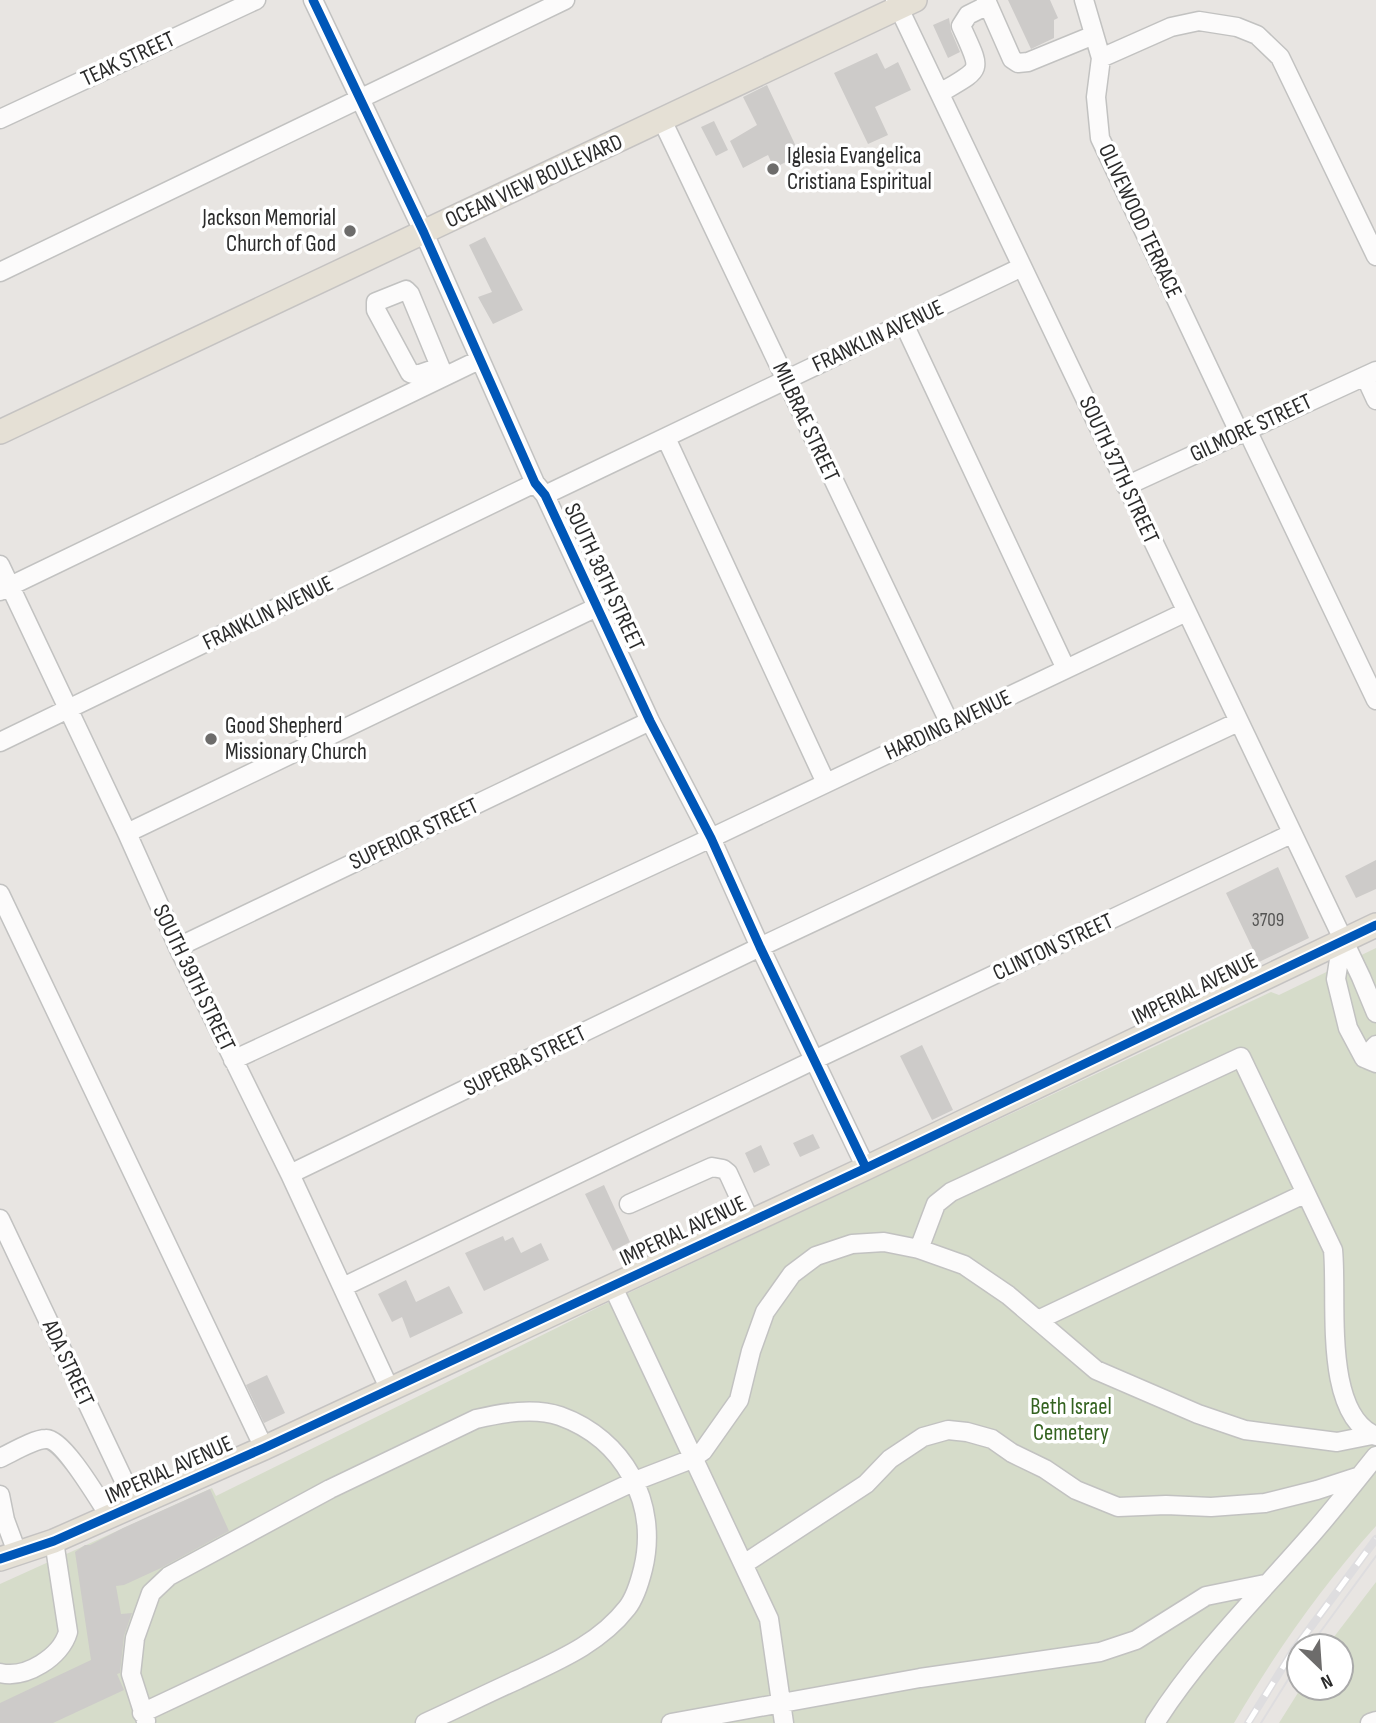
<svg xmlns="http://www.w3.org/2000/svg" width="1376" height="1723" viewBox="0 0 1376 1723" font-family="'Sofia Sans Condensed',sans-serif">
<rect width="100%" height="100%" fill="#e8e5e2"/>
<!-- cemetery -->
<path fill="#d6dcca" d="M1376,948V1526C1322,1586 1275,1653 1234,1723H0V1584L212,1488L216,1496L603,1305L1271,992L1279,995Z
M1376,1582V1723H1279L1301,1688H1341V1646H1327Z"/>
<!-- building -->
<path fill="#cdcbc9" d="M1008,0H1050L1058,18L1054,20V38L1031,49Z
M949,18L951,31L960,52L948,58L933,25Z
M877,53L885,69L898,62L911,90L875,107L888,135L868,144L834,73Z
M767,85L800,155L774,168L768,155L743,168L730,141L757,125L743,97Z
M714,121L728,150L716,156L701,127Z
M485,237L523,310L493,324L478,297L492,292L469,245Z
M1376,860V889L1356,898L1345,876Z
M1278,867L1309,938L1259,962L1226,893Z
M922,1045L953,1110L932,1120L900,1056Z
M813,1134L820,1148L800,1157L793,1143Z
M761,1145L770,1165L754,1173L745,1153Z
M604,1185L630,1242L613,1251L585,1194Z
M503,1236L505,1241L513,1237L521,1253L541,1243L549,1260L484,1291L465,1253Z
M406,1280L416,1302L449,1286L463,1313L410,1338L402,1317L392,1322L378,1294Z
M267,1375L285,1413L264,1423L246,1385Z
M210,1489L229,1531L161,1568L124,1585L116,1586L121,1614L132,1613L124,1636L120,1673L117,1674L124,1690L53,1723H0V1703L91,1660L75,1552L85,1545H90L123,1528Z"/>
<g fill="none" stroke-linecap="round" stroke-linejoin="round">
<defs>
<path id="minor" d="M313,0L424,233L535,483L545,495L650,721L711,838L760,947L866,1168
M895,0L1361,977L1376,1013
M986,0L1012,59L1018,63L1028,62L1094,35
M1084,0L1101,58L1096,97L1100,138L1239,432
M1101,58L1171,27L1199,21L1237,27L1257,35L1280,57L1376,256
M940,93C984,67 982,73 961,26L968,15L988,5
M0,119L256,0
M662,120L950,724
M0,272L565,0
M904,324L1066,669
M440,367L417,375L410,373L376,310V302L406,290L410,294L444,376
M1365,376L1376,400
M1247,430L1376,700
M666,438L826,783
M1126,486L1376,371
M545,495L1022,267
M0,565L127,833L178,947L290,1174L390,1390
M0,591L479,360
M0,742L535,483
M127,833L597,607
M0,894L264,1448
M1342,940L1336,979L1348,1028L1364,1058L1376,1063
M178,947L650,721
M1364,1058L1376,1045
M233,1060L711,838L1186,612
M290,1174L760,947L1238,722
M629,1204L712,1167L723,1169L728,1173L750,1221
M0,1219L136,1506
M919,1249L936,1204L951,1192L1241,1057L1333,1250C1338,1299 1322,1414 1376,1436
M612,1285L769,1619L784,1723
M343,1287L814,1060L1291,834
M1038,1320L1304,1194
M0,1458C11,1453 34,1439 46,1439C63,1438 100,1502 110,1517
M0,1495L5,1520L18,1555
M744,1564L866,1484L890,1459L923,1437L948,1430L967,1432L992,1439L1012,1453L1045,1469L1076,1490L1118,1507L1166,1505L1211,1507L1265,1503L1317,1490L1360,1476
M0,1673C26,1679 61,1657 68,1632L54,1541
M142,1713L635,1481L692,1459L703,1451L739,1400L751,1351L765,1312L792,1274L816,1256L852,1244L884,1242L919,1249L964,1265L1008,1295L1096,1370L1198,1414L1245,1430L1337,1442L1372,1435
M146,1721L131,1674L135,1638L151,1593L169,1576L330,1489L476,1419C502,1413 534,1407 560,1416C624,1439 659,1503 643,1569C640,1581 635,1598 627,1608C599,1644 557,1661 517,1680C486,1694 456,1709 425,1723
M671,1723L920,1678L1100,1652L1136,1640L1206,1596L1265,1584
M1155,1723C1199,1654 1258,1596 1312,1534C1334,1509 1355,1482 1376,1456
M1370,1723L1376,1721"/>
<path id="major" d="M0,432L915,0
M0,1559L54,1541L264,1448L866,1168L1376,925"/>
</defs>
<!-- minor casing -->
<use href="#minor" stroke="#c2c2c1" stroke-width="21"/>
<!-- major casing -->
<use href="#major" stroke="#c5c3c2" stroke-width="26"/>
<!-- minor -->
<use href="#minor" stroke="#fcfbfb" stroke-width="18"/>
<!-- major -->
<use href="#major" stroke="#e5e0d5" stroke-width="23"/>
<!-- tram -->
<path stroke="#dedddf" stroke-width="2" d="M1310,1646L1376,1556
M1261,1723L1299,1662"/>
<defs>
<path id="rail" d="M1248,1723L1293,1651L1376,1539"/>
</defs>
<!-- rail casing -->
<use href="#rail" stroke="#dedddf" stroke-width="8"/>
<!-- rail -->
<use href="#rail" stroke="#fff" stroke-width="5" stroke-dasharray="16" stroke-linecap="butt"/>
<defs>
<path id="cycleway" d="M313,0L424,233L535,483L545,495L650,721L711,838L760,947L866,1168
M0,1559L54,1541L264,1448L866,1168L1376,925"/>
</defs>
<!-- cycleway casing -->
<use href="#cycleway" stroke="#fff" stroke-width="13"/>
<!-- cycleway -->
<use href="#cycleway" stroke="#0057b8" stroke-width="9"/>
</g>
<!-- markers -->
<g fill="#6d6c6b" stroke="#fff" stroke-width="2.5">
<circle cx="773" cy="169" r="7"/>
<circle cx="350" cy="231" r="7"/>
<circle cx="211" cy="739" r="7"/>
</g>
<g text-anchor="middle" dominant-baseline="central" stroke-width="7" stroke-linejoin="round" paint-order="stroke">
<!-- number labels -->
<g font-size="19" fill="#555554">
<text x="1268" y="920">3709</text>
</g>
<!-- street labels -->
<g font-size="23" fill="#2b2b2b" stroke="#fff">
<text transform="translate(128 59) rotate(-25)">TEAK STREET</text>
<text transform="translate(534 181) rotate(-25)">OCEAN VIEW BOULEVARD</text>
<text transform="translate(1140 221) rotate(65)">OLIVEWOOD TERRACE</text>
<text transform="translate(878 336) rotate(-25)">FRANKLIN AVENUE</text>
<text transform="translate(806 422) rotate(65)">MILBRAE STREET</text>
<text transform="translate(1251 428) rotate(-25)">GILMORE STREET</text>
<text transform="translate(1119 470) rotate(65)">SOUTH 37TH STREET</text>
<text transform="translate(604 577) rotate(65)">SOUTH 38TH STREET</text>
<text transform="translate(268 613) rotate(-26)">FRANKLIN AVENUE</text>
<text transform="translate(948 725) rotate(-25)">HARDING AVENUE</text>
<text transform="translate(414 834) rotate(-25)">SUPERIOR STREET</text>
<text transform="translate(1053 947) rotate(-25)">CLINTON STREET</text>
<text transform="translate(194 978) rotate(64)">SOUTH 39TH STREET</text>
<text transform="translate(1195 989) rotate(-26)">IMPERIAL AVENUE</text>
<text transform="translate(525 1061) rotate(-26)">SUPERBA STREET</text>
<text transform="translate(683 1231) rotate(-25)">IMPERIAL AVENUE</text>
<text transform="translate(68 1363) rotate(65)">ADA STREET</text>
<text transform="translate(169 1470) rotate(-24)">IMPERIAL AVENUE</text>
</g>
<!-- poi labels -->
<g font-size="23" fill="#2b2b2b" stroke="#fff" text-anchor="start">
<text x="787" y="156">Iglesia Evangelica<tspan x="787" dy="26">Cristiana Espiritual</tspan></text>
<text x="336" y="218" text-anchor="end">Jackson Memorial<tspan x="336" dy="26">Church of God</tspan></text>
<text x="225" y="726">Good Shepherd<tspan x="225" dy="26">Missionary Church</tspan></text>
</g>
<!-- park labels -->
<g font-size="23" fill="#346320" stroke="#fff">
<text x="1071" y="1407">Beth Israel<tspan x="1071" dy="26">Cemetery</tspan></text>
</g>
</g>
<!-- north arrow -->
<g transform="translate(1320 1667) rotate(155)"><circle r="33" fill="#ffffff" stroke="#aaaaaa" stroke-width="2"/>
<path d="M0-5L12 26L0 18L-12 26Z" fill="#6d6c6b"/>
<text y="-10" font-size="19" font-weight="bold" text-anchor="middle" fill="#2b2b2b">N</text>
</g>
</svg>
